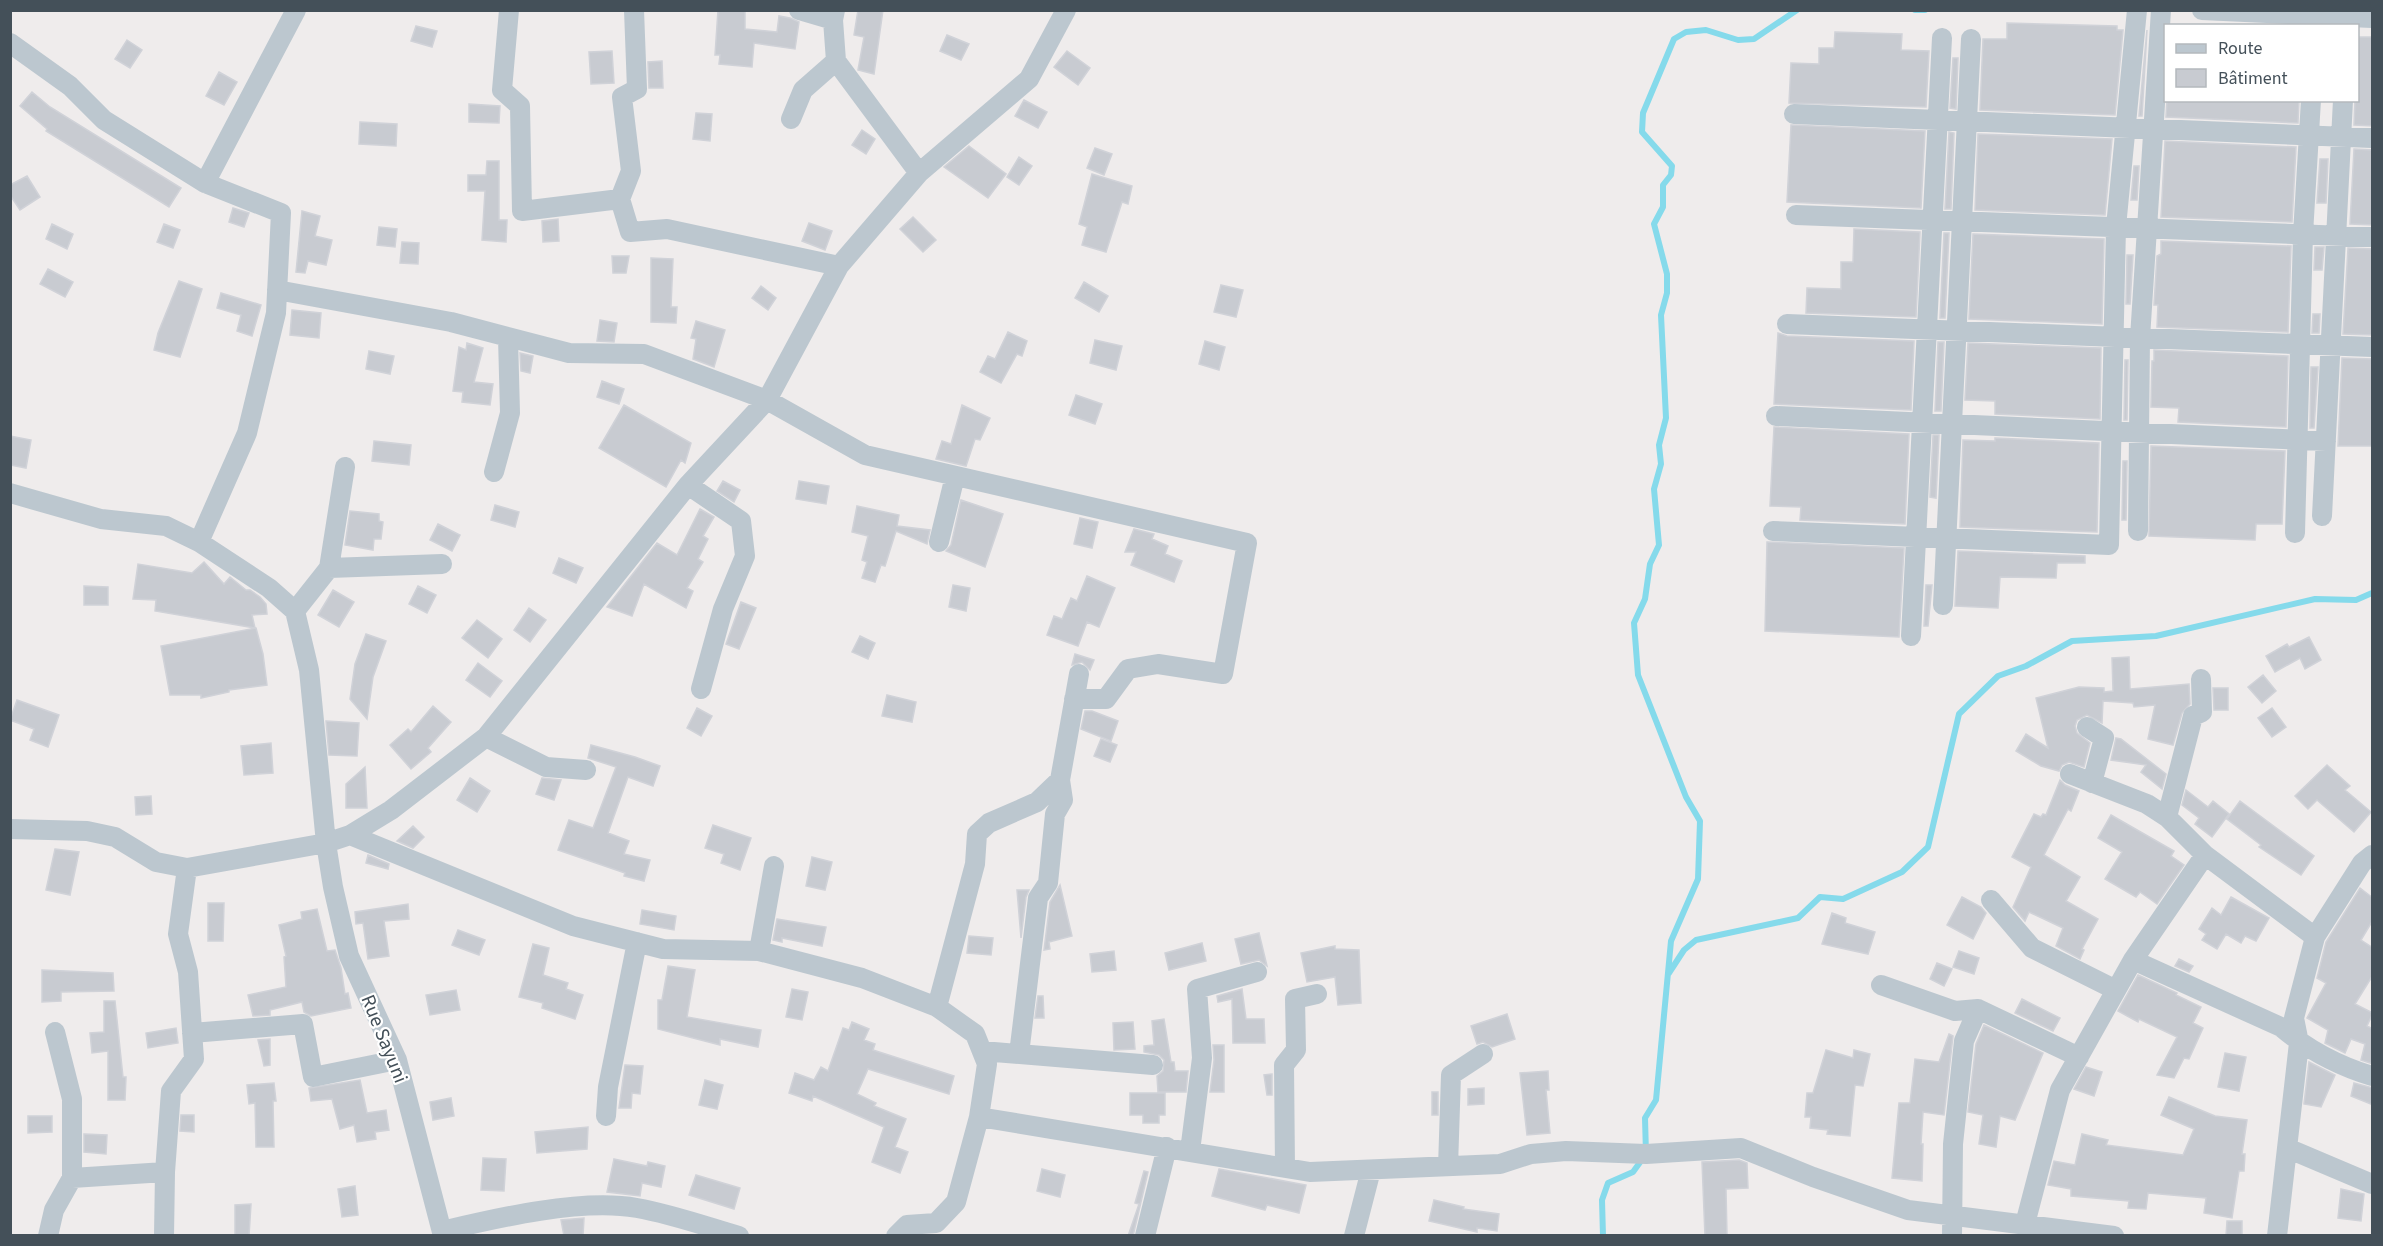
<svg xmlns="http://www.w3.org/2000/svg" width="2383" height="1246" viewBox="0 0 2383 1246" font-family="'Source Sans 3',sans-serif">
<rect width="100%" height="100%" fill="#efecec"/>
<g fill="none" stroke-linecap="round" stroke-linejoin="round">
<!-- stream -->
<path stroke="#85daeb" stroke-width="6" d="M1915,10H1925
M1669,973L1684,950L1696,940L1798,918L1820,897L1843,899L1902,872L1928,847L1959,714L1998,676L2026,666L2072,641L2156,636L2315,599L2356,600L2372,593
M1603,1236L1602,1200L1608,1183L1633,1172L1646,1154L1645,1118L1656,1100L1671,941L1698,879L1700,821L1686,797L1638,675L1634,623L1645,599L1650,564L1659,545L1654,489L1661,464L1659,445L1666,418L1661,315L1667,293V274L1654,224L1663,207V185L1671,175L1672,166L1642,132L1643,113L1674,39L1686,32L1706,30L1738,40L1754,39L1797,10"/>
</g>
<!-- building -->
<path fill="#c8cbd1" stroke="#d0d2d8" stroke-width="1.5" d="M718,10H745V29L777,32L779,16L790,18L799,22L795,49L754,43L752,67L719,64L720,55H715Z
M858,10H883L874,74L858,70L864,37L854,35Z
M2007,23L2117,26V30H2123L2115,115L1980,110L1983,39H2007Z
M416,26L437,31L432,47L411,41Z
M2147,30L2142,116H2139Z
M1835,32L1902,34L1901,50L1929,51L1926,107L1789,103L1791,63L1819,64V48H1834Z
M947,35L969,44L961,60L940,51Z
M2358,37H2373V126L2354,125L2355,100H2358Z
M127,40L142,50L130,68L115,59Z
M612,51L614,83L591,84L589,52Z
M1067,51L1090,68L1078,85L1054,67Z
M1953,58H1958L1956,109L1950,108Z
M662,61L663,88H649L648,62Z
M219,72L237,82L224,105L206,96Z
M32,92L50,107L181,188L169,207L46,131L47,129L20,106Z
M1024,100L1047,112L1038,128L1015,116Z
M2167,100H2299L2298,123L2166,117Z
M469,104L500,106L499,123L469,122Z
M696,113L712,114L710,141L693,139Z
M360,122L397,124L396,146L359,144Z
M1791,125L1925,131L1921,208L1787,202Z
M862,130L875,139L866,154L852,145Z
M1949,132L1954,133L1951,209H1945Z
M1978,134L2112,139L2105,215L1975,210Z
M2165,141L2296,147L2292,222L2161,217Z
M969,146L1006,174L988,198L944,167Z
M1095,148L1112,154L1104,175L1087,168Z
M2354,149L2373,150V225L2350,224Z
M1019,157L1032,166L1019,185L1007,177Z
M2320,159H2328L2326,203H2317Z
M487,161H499V220H507L506,242L482,240L485,191H468V175H486Z
M2134,166H2139L2137,200H2131Z
M1092,174L1132,186L1128,204L1122,202L1106,252L1082,245L1087,227L1079,224Z
M27,176L40,197L20,210L10,195V185Z
M233,208L249,213L244,227L229,222Z
M302,211L320,216L315,236L332,240L326,265L308,261L305,273L296,272Z
M913,217L936,240L923,252L900,229Z
M558,219L559,241L543,242L542,221Z
M809,223L832,231L825,250L802,241Z
M52,224L73,234L67,249L46,239Z
M164,224L180,230L173,248L157,242Z
M379,227L397,229L395,247L377,245Z
M1854,229L1920,232L1916,317L1806,313L1807,288L1841,289V262H1853Z
M1944,233H1949L1945,318H1940Z
M1973,234L2104,239L2102,324L1969,319Z
M2161,241L2291,246L2288,332L2157,327L2158,305H2154L2157,256L2161,254Z
M402,242L419,243L418,264L400,263Z
M2315,247H2324L2322,270H2314Z
M2348,248L2373,249V335L2343,334Z
M2127,255H2133L2130,304H2126Z
M612,256H629L626,273H613Z
M651,258L673,259L671,307H677L676,323L651,322Z
M48,269L73,282L65,297L40,284Z
M179,281L202,289L180,357L154,350L158,333Z
M1084,282L1108,296L1099,312L1075,298Z
M1221,285L1243,290L1236,317L1214,312Z
M761,286L776,298L768,310L752,298Z
M221,293L261,305L252,336L237,331L241,315L217,308Z
M292,310L321,313L319,338L290,335Z
M2313,314H2320L2319,333H2312Z
M600,320L617,323L614,342L597,341Z
M696,321L725,330L714,367L693,359L696,339L691,338Z
M1008,332L1027,341L1022,356L1017,354L1001,383L980,372L988,356L995,359Z
M1778,333L1787,336L1914,341L1911,410L1774,404Z
M1095,340L1122,346L1116,370L1090,363Z
M1205,341L1225,347L1219,370L1199,364Z
M1938,342H1944L1941,411H1935Z
M467,343L483,348L474,382L493,384L490,405L462,402L463,392L453,391L459,347L466,350Z
M1968,343L2101,348L2100,419L1995,414V401L1965,400Z
M2154,350L2288,356L2286,427L2178,422L2179,408L2151,407L2152,361H2154Z
M369,351L394,356L390,374L366,369Z
M520,353L533,356L530,373L521,371Z
M2342,358L2373,359V446H2338Z
M2125,360H2128L2127,420H2124Z
M2311,367H2318L2314,428H2310Z
M602,381L624,389L619,404L597,397Z
M1076,395L1102,404L1095,424L1069,415Z
M624,405L691,443L685,463L681,460L666,487L599,448Z
M962,405L990,418L980,440L975,439L966,466L936,459L942,441L951,444Z
M1774,427L1909,434L1905,524L1800,520L1801,507L1770,506Z
M1933,435H1939L1936,498L1930,497Z
M10,436L31,440L26,468L10,465Z
M1995,438L2099,443L2097,532L1960,527L1963,440L1995,441Z
M374,441L411,445L409,465L372,461Z
M2151,446L2285,451L2282,524H2256L2255,540L2149,536Z
M2123,461H2127L2126,520H2122Z
M723,481L740,490L734,502L717,491Z
M799,481L829,486L826,504L796,499Z
M961,500L1003,514L985,567L946,551L951,545Z
M495,505L519,512L515,527L491,520Z
M857,506L899,515L897,526L930,530L927,544L896,531L885,566L881,565L875,582L862,578L867,562L862,560L868,536L852,532Z
M700,509L714,517L703,536L708,539L698,559L703,562L687,588L693,591L686,608L644,584L632,616L607,607L657,543L677,555Z
M350,511L379,514V521L383,522L381,539H374L373,550L345,545Z
M1080,518L1098,522L1092,548L1074,544Z
M438,524L460,535L452,551L430,540Z
M1134,529L1154,534L1152,539L1168,546L1165,554L1182,561L1174,582L1131,565L1136,552H1125Z
M1767,542L1904,548L1899,637L1765,631Z
M1958,551L2085,556V563H2057L2056,578L2000,577L1998,608L1955,606Z
M559,558L583,568L576,583L553,573Z
M204,562L224,584L230,577L246,590H250L260,597L266,604L267,614L252,615L255,628L155,611L156,600L133,599L138,564L192,573Z
M1087,576L1115,588L1099,627L1087,622L1078,646L1047,635L1054,616L1062,619L1071,598L1077,601Z
M953,585L970,588L966,611L949,607Z
M1926,585H1932L1928,626H1924Z
M84,586L108,587V605H84Z
M418,586L436,595L427,613L409,604Z
M333,590L354,602L339,627L318,615Z
M741,602L756,608L739,649L726,644Z
M529,608L546,620L530,642L514,630Z
M477,620L502,639L488,658L462,638Z
M256,628L263,654L267,685L229,690V692L201,698V695H170L161,646Z
M366,634L386,641L373,677L367,719L350,699L355,664Z
M860,636L875,643L868,659L852,652Z
M2309,637L2321,660L2305,669L2300,658L2275,672L2266,656L2287,644L2289,647Z
M1075,654L1094,660L1090,670L1082,662L1072,665Z
M2129,657L2130,689L2189,684L2190,704L2182,713L2173,745L2148,739L2155,705L2134,707L2133,703L2103,701L2102,723L2087,715L2077,720L2075,726L2077,733L2090,743L2084,767L2069,762L2062,765L2059,771L2041,766L2016,751L2026,734L2048,748L2036,698L2079,687L2104,688V692L2113,691L2112,658Z
M478,663L502,681L490,697L466,680Z
M2263,675L2276,691L2262,703L2248,687Z
M2213,688H2228V710H2214Z
M887,695L916,702L912,722L882,716Z
M17,700L59,715L48,747L30,740L34,729L10,720Z
M433,706L451,722L428,748L431,752L411,769L390,745L408,729L411,732Z
M697,708L712,716L701,736L687,728Z
M2272,708L2286,727L2272,737L2258,718Z
M1085,711H1092L1118,721L1111,741L1081,729Z
M326,721L359,723L357,756L329,755Z
M2116,738L2121,739L2166,774L2162,789L2141,772L2146,765L2111,760Z
M1101,739L1117,745L1110,762L1094,756Z
M271,743L273,773L244,775L241,746Z
M591,745L635,757L660,766L653,786L628,777L608,833L629,841L624,854L650,860L644,881L624,876L625,873L558,850L569,820L593,828L616,767L588,758Z
M2327,765L2350,786L2345,790L2371,812L2354,832L2317,800L2308,809L2295,796Z
M365,767L367,808H346V784Z
M470,778L490,791L477,812L457,800Z
M542,778L561,780L554,800L536,794Z
M2060,780L2065,785L2079,791L2071,811L2068,809L2044,855L2080,877L2066,901L2098,919L2082,949L2084,950L2080,959L2056,946L2063,928L2029,912L2025,921L2013,907L2031,867L2012,857L2034,814L2041,817L2043,814L2046,815Z
M2186,790L2208,807L2213,801L2229,814L2212,837L2195,824L2199,818L2182,805Z
M151,796L152,814L136,815L135,797Z
M2240,801L2314,856L2301,875L2259,847L2261,845L2227,819Z
M2111,815L2174,851L2171,856L2184,865L2157,904L2140,892L2136,897L2105,879L2122,852L2098,838Z
M713,825L751,838L740,870L721,863L724,854L705,848Z
M413,826L424,837L413,848L397,841Z
M55,849L79,852L70,895L46,890Z
M368,855L389,864L388,869L366,863Z
M812,857L832,862L825,890L806,886Z
M1060,885L1072,936L1049,942L1050,949L1044,950L1050,902Z
M2360,888L2373,898V920L2361,940L2373,948V975L2355,1004L2373,1013L2367,1026L2373,1029V1064L2361,1060L2365,1044L2351,1039L2345,1053L2325,1043L2328,1030L2307,1018L2326,983L2317,978L2326,942Z
M1017,890H1029L1026,897L1021,938Z
M1962,897L1981,907L1986,913L1973,939L1947,925Z
M2231,897L2269,918L2256,941L2245,936L2241,943L2226,934L2217,949L2202,940L2206,934L2199,929L2212,908L2221,915Z
M208,903H224L223,941H208Z
M408,904L409,919L384,921L389,956L368,959L363,923L356,924L355,912Z
M317,909L327,951L335,950L341,968L345,994L348,993L351,1008L311,1016L304,1012L302,1002L270,1010V1015L253,1016L248,995L286,987L284,957L286,956L279,925L302,919L301,912Z
M642,910L676,916L674,930L640,924Z
M1832,913L1846,918L1845,923L1875,932L1868,954L1822,944Z
M777,919L826,927L822,946L782,938V942L773,940Z
M458,930L485,940L479,955L452,945Z
M1259,933L1267,966L1259,960L1241,964L1235,939Z
M969,936L993,938L991,955L967,953Z
M1202,943L1206,961L1169,970L1165,953Z
M533,944L549,948L543,975L568,983L566,989L583,995L575,1019L542,1008L543,1003L519,997Z
M1335,946V949L1359,950L1361,1003L1338,1005L1335,977L1307,982L1301,953Z
M1114,951L1116,970L1092,972L1090,954Z
M1959,951L1979,958L1974,974L1953,967Z
M2179,959L2193,966L2189,972L2175,966Z
M1937,963L1952,969L1944,986L1930,979Z
M668,966L695,970L687,1017L761,1030L758,1047L720,1039V1045L658,1029V1000H662Z
M42,970L113,973L114,991L61,992V1001L42,1002Z
M2138,975L2177,993L2176,995L2201,1007L2193,1023L2203,1028L2189,1059L2184,1058L2174,1078L2157,1075L2177,1037L2139,1019L2138,1022L2118,1011Z
M792,989L808,992L802,1020L786,1017Z
M1242,989L1246,1019H1264L1265,1043H1233L1232,999L1218,1002L1217,996Z
M456,990L460,1010L430,1015L426,995Z
M1038,996H1043L1044,1018H1035Z
M2022,999L2060,1018L2053,1031L2015,1013Z
M104,1001H115L123,1077H126L125,1100H108V1051L92,1053L90,1033L104,1032Z
M1507,1014L1515,1039L1492,1047L1483,1042L1477,1044L1471,1026Z
M1164,1019L1171,1062H1174L1175,1071H1188L1186,1092H1158L1157,1076L1163,1071L1164,1060L1159,1055L1144,1052V1046L1154,1045L1152,1021Z
M852,1022L869,1029L864,1040L875,1044L873,1050L954,1076L949,1094L868,1069L857,1094L876,1103L874,1106L906,1119L895,1147L908,1152L900,1173L872,1162L884,1127L813,1096L812,1101L789,1093L795,1073L814,1080L821,1067L828,1071L843,1028L849,1030Z
M1133,1022L1135,1049L1114,1050L1113,1023Z
M1984,1025L2043,1053L2015,1120L2000,1116L1996,1147L1979,1144L1983,1115L1968,1112L1976,1044Z
M176,1028L178,1043L148,1048L146,1033Z
M1949,1034L1953,1036L1944,1115L1923,1112L1921,1144H1923L1922,1181L1892,1178L1899,1103H1910L1915,1059L1939,1062Z
M270,1039V1065L264,1066L258,1040Z
M1213,1045H1224V1092H1210L1214,1060Z
M1826,1050L1853,1058L1854,1050L1870,1054L1863,1086L1855,1085L1850,1136L1827,1134L1828,1130L1810,1128L1811,1117H1805L1807,1093H1813Z
M2225,1053L2246,1057L2239,1091L2218,1087Z
M2309,1062L2335,1075L2321,1107L2304,1104Z
M625,1065L643,1066L640,1094L632,1093L631,1108H619Z
M2086,1067L2102,1072L2094,1096L2074,1089Z
M1548,1071L1549,1090H1546L1550,1133L1527,1135L1520,1073Z
M1272,1074V1095H1267L1264,1075Z
M360,1080L367,1113L386,1110L389,1130L375,1132L376,1139L357,1142L354,1125L340,1129L332,1099L311,1101L309,1088Z
M705,1080L723,1085L717,1109L699,1105Z
M274,1083L276,1101H273L274,1147H256L255,1103L249,1104L247,1085Z
M2354,1083L2373,1088V1105L2351,1096Z
M1484,1088V1104L1468,1105V1089Z
M1432,1092H1438V1115H1432Z
M1130,1093H1165V1115H1159V1123H1143V1115H1130Z
M2169,1097L2215,1116L2247,1120L2242,1154H2245L2244,1171H2239L2232,1218L2204,1213L2206,1198L2148,1193L2146,1209L2128,1208L2129,1201L2071,1196V1189L2048,1185L2054,1161L2075,1165L2082,1134L2108,1140L2106,1145L2183,1155L2194,1129L2161,1115Z
M451,1098L454,1116L433,1120L430,1102Z
M181,1115H194V1132L180,1131Z
M28,1116H52V1132L28,1133Z
M588,1127L587,1149L537,1153L535,1132Z
M84,1134L107,1135L106,1154L84,1152Z
M483,1158L506,1159L504,1191L481,1190Z
M614,1159L647,1166L648,1162L665,1166L661,1187L642,1183L640,1196L607,1192Z
M1739,1160L1747,1163L1748,1188L1726,1189L1727,1236H1705L1702,1162Z
M1042,1169L1065,1175L1060,1197L1037,1191Z
M1219,1169L1306,1185L1299,1213L1267,1205L1265,1210L1212,1196Z
M1144,1171L1148,1172L1133,1236H1128L1139,1204L1135,1203Z
M696,1175L740,1188L734,1209L689,1195Z
M355,1186L358,1215L342,1217L338,1189Z
M2341,1189L2364,1194L2361,1221L2338,1218Z
M1434,1200L1464,1207L1463,1209L1499,1214L1497,1231L1477,1228V1232L1429,1221Z
M251,1204L249,1236H235V1205Z
M584,1218L583,1236H564L561,1220Z
M2227,1221H2242V1236H2226Z"/>
<g fill="none" stroke-linecap="round" stroke-linejoin="round">
<!-- minor -->
<path stroke="#bcc7cf" stroke-width="20" d="M509,10L502,90L520,106L522,211L620,199L630,232L667,229L839,266
M799,10L833,20
M835,10L833,20L836,61L919,173
M2202,10L2372,18
M10,43L70,86L104,120L205,183
M1794,114L2372,138
M791,119L803,90L836,61
M620,199L631,171L622,97L637,89L634,10
M1796,215L2372,237
M277,290L451,322L569,353L644,354L767,400L865,455L1247,543L1223,674L1158,664L1128,669L1106,699H1074
M1787,324L2372,347
M1776,416L2326,441
M494,472L510,413L508,337
M688,485L741,521L745,556L723,609L701,689
M10,493L101,519L166,526L199,542L269,588L295,611L309,670L326,843L333,887L349,956L397,1060L443,1236
M2322,516L2343,100
M1773,531L2109,545L2116,227L2137,10
M2138,531L2140,338L2161,10
M2295,533L2303,234L2311,100
M199,542L247,433L276,313L281,213L205,183L296,10
M939,542L955,476
M329,568L345,467
M1943,605L1971,39
M295,611L329,568L442,564
M1911,636L1942,38
M2087,727L2104,738L2092,783
M486,737L546,767L586,770
M2070,774L2147,804L2167,817L2205,855L2315,937
M2167,817L2193,716L2202,712L2201,679
M10,829L87,831L115,837L156,862L187,868L326,843L350,835L391,810L486,737L688,485L767,400L839,266L919,173L1029,79L1066,10
M350,835L573,926L663,949L759,951L862,978L937,1007L975,1034L987,1064L979,1117L956,1202L936,1223L907,1225L896,1236
M1991,900L2032,948L2116,990
M759,951L774,866
M2133,960L2281,1027C2308,1050 2339,1066 2372,1076
M1881,985L1955,1011L1978,1009
M937,1007L975,864L977,834L989,823L1037,802L1060,780L1079,674
M192,1033L303,1024L313,1077L397,1060
M982,1051L1153,1065
M1019,1054L1038,898L1048,883L1055,814L1063,800L1060,780
M606,1116L608,1087L637,942
M979,1117L1310,1172L1500,1164L1531,1154L1566,1151L1646,1154L1741,1148L1813,1177L1908,1210L2114,1236
M2287,1148L2372,1184
M1190,1151L1202,1058L1197,989L1257,972
M1448,1167L1451,1075L1483,1054
M1285,1168L1284,1065L1296,1050L1295,999L1317,994
M72,1178L165,1172L171,1091L194,1059L188,972L178,934L187,868
M2025,1224L2060,1090L2133,960L2205,855
M442,1231C497,1218 581,1198 637,1208C671,1214 705,1226 739,1236
M48,1236L54,1210L72,1178V1099L55,1032
M164,1236L165,1172
M1145,1236L1167,1147
M1354,1236L1371,1170
M1952,1236L1953,1144L1964,1041L1978,1009L2079,1057
M2277,1236L2299,1043L2294,1018L2315,937L2362,863L2372,855"/>
</g>
<g text-anchor="middle" dominant-baseline="central" stroke-width="4.5" stroke-linejoin="round" paint-order="stroke">
<!-- street labels -->
<g font-size="20" fill="#445059" stroke="#fff">
<text transform="translate(384 1039) rotate(68)">Rue Sayuni</text>
</g>
</g>
<!-- border -->
<rect width="2383" height="1246" fill="none" stroke="#445059" stroke-width="24"/>
<!-- legend -->
<rect x="2164" y="24" width="195" height="78" fill="#ffffff" stroke="#b4b9bd" stroke-width="1.5"/>
<rect x="2176" y="44" width="30" height="9" fill="#bcc7cf" stroke="#b4b9bd" stroke-width="1.5"/>
<text x="2218" y="54" font-size="18" fill="#445059">Route</text>
<rect x="2176" y="69" width="30" height="18" fill="#c8cbd1" stroke="#b4b9bd" stroke-width="1.5"/>
<text x="2218" y="84" font-size="18" fill="#445059">Bâtiment</text>
</svg>
